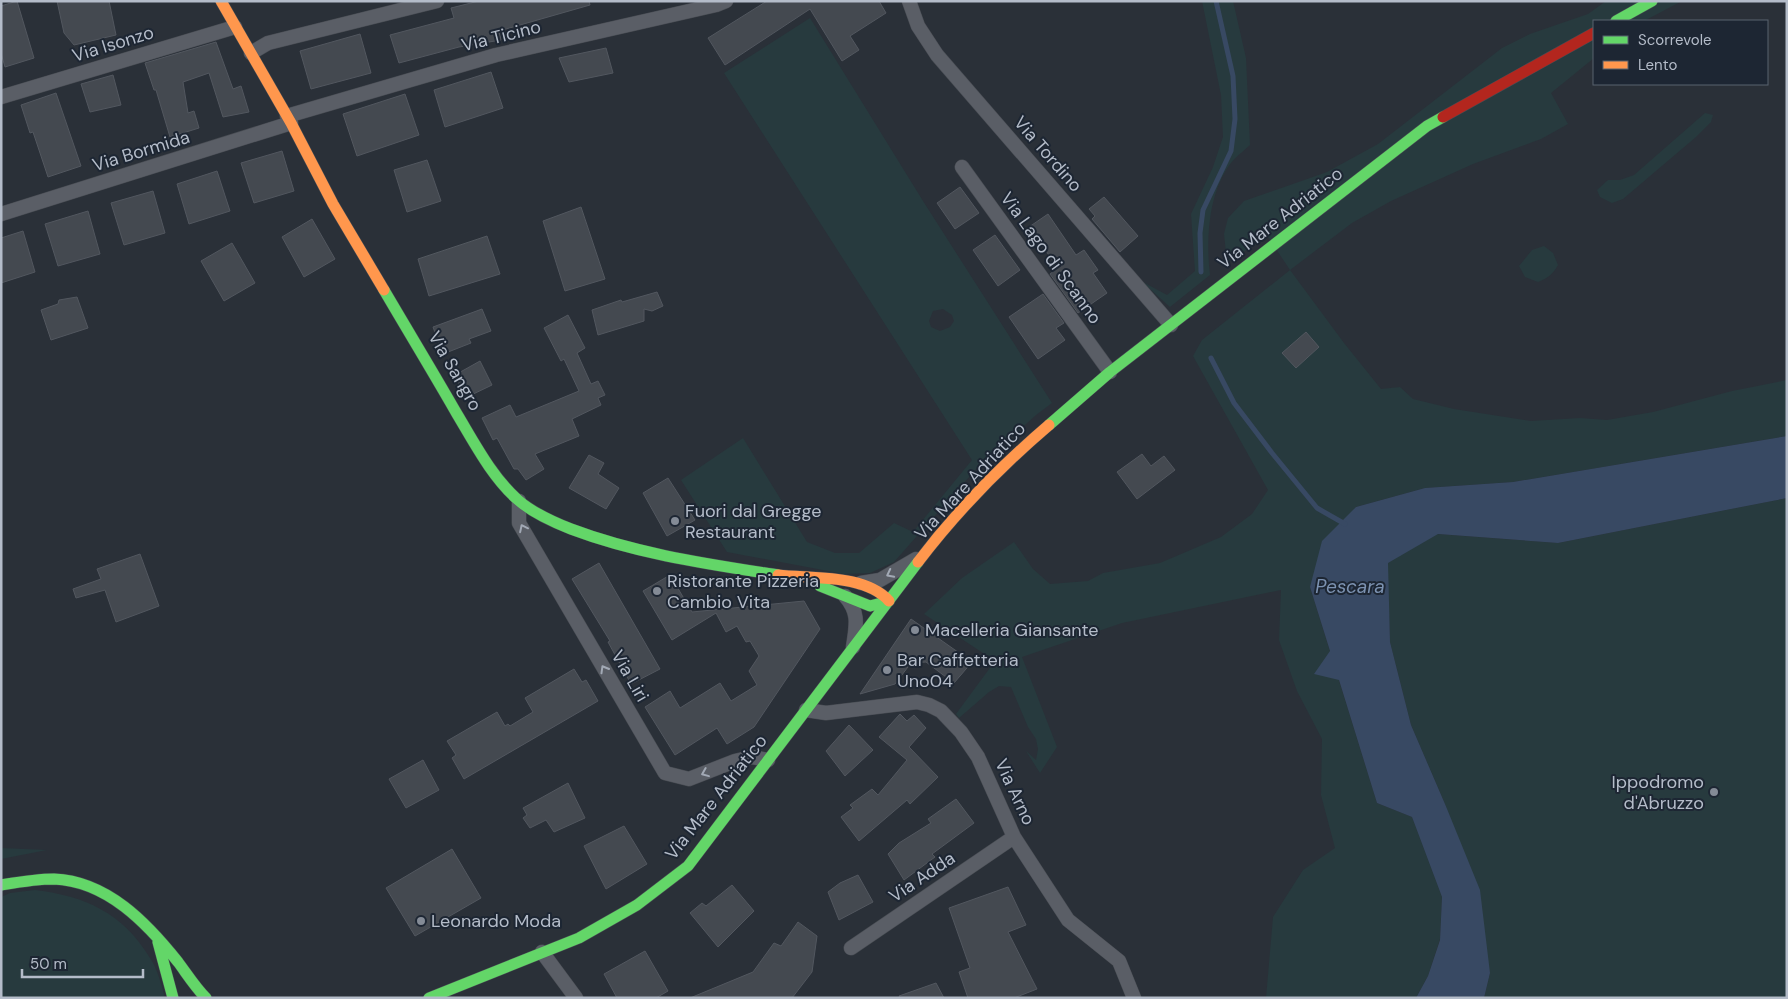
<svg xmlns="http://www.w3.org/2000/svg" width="1788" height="999" viewBox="0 0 1788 999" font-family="'DM Sans',sans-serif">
<rect width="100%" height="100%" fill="#2a3038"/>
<!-- green -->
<path fill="#273a3e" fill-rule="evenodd" d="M1202,1H1233L1246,58L1250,145C1241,153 1232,160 1226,170C1208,199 1206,242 1210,275L1170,307L1141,281L1167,295L1195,271L1191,214L1213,167L1223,137L1221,95Z
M1606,1H1682L1644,21H1594V58L1551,93L1568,124L1541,139L1473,164L1391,201L1352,223L1290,270L1344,343L1381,389L1400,387L1413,399L1454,409L1531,421L1580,418L1607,420L1653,412L1732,391L1787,380V436L1513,482L1425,488L1356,507L1310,587L1377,803L1412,817L1442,897L1440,939L1428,976L1416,998H1266L1273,917L1303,870L1335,848L1321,795L1322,739L1297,691L1279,640L1281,590L1122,623L1022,657L1057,747L1040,773L1026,751L1036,760L1038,749L1036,739L1028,727L1011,687L999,686L989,692L959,718L956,714L995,661L924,614L962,578L1014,542L1033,569L1050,584L1088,581L1103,573L1160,563L1221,537L1252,514L1268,490L1193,356L1202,340L1290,270L1268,237L1227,262L1224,234L1228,218L1244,201L1327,172L1378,144L1502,48L1530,34L1588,14Z
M810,18L923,201L1052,403L1036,415L977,468L894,562L870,573L844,574L727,552L681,480L743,438L807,542L835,553H859L894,523L913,532L972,460L724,73ZM943,309L952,315L954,321L950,327L940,331L931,327L929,321L933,311Z
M1705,113L1713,115L1711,122L1696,137L1623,199L1612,203L1600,197L1597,190L1608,180H1620L1634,175Z
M1544,246L1553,253L1558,265C1553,274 1548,278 1538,282L1525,277L1519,266L1532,250Z
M1787,498V998H1484L1490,973L1445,804L1411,725L1390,642L1387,563L1437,534L1558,543Z
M1,848L47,850L1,859Z
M35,890C85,896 123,913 150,958C158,970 161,984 165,998H1V897L10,893Z"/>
<!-- water -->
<path fill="#384963" d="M1787,436V498L1558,543L1438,534L1388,563L1390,642L1411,725L1445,804L1480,890L1490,973L1484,998H1416L1428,976L1440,940L1442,897L1412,817L1377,803L1339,680L1314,674L1330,651L1310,587L1322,541L1356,507L1425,488L1513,482Z"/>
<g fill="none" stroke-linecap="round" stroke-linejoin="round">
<!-- stream -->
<path stroke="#384963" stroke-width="5" d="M1201,272L1200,233L1203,210L1231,151L1235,119L1233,76L1216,1
M1211,358L1234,403L1272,453L1317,508L1345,524"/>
</g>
<!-- building -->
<path fill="#444950" stroke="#52575f" d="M17,1L34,58L5,67L1,53V6Z
M57,1H109L116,35L74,45L64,33Z
M479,1H589L590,5L499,31L501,40L459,47L399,63L390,35L454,18L451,8Z
M767,1H879L886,13L850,36L859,50L842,61L810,9L725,65L708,38Z
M360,34L371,73L311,89L300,51Z
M216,42L233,89L241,86L249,112L223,117L209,73L183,82L188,113L194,111L199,128L170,137L156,90H154L145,63Z
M606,48L613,73L569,82L559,58Z
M491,72L503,108L445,127L434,90Z
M113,75L121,105L90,112L81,84Z
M56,93L81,166L48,177L33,132L30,133L21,105Z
M405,94L419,135L357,156L343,114Z
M282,151L294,191L254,203L241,163Z
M427,160L441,201L407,212L394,170Z
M217,171L230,211L189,224L177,184Z
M960,187L979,213L955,229L937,203Z
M153,191L165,233L124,245L111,203Z
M1104,197L1138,236L1120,252L1092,219L1095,216L1089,209Z
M581,207L605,279L565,291L543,221Z
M88,211L100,254L58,266L45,224Z
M1048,214L1076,255L1084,250L1098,270L1093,273L1107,293L1078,313L1050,274L1058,268L1029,227Z
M312,219L335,259L304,277L282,237Z
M23,231L35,272L1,283V238Z
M995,235L1020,270L998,286L973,250Z
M487,236L500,274L429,296L418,259Z
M232,243L255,283L224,301L201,261Z
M657,292L663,306L652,311L644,309V321L598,335L592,310L621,300L622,302Z
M1043,294L1064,323L1056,328L1065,340L1038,359L1009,317Z
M77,297L88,328L51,340L41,310L58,304L59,300Z
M482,309L491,331L469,339L471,343L443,354L433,327Z
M568,315L585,348L577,353L591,384L598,381L605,395L598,398L601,405L572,419L579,436L535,454L544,469L526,480L518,469H514L497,438L493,440L482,418L510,405L516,417L579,391L564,359L561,361L544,328Z
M1306,332L1319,347L1296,368L1282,353Z
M480,361L492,385L465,398L455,375Z
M1142,454L1151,466L1164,456L1175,470L1137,499L1117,472Z
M589,455L604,463L598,474L619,488L606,509L569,488Z
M668,478L695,520L667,536L643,493Z
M140,554L159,606L116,622L105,590L76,598L73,589L101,579L97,569Z
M599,563L660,669L631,684L608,642L610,641L572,579Z
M670,575L692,612L804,601L820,629L754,727L727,744L717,728L675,755L645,707L670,691L680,708L720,683L731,701L757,685L749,671L759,656L750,641L746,642L737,626L726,632L716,613L672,640L643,591Z
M911,619L972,662L954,683L926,662L911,663L895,684L860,694Z
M574,669L582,682L586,680L598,701L464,779L452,758L456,755L447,741L497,712L505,726L508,724L510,726L533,712L525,698Z
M900,714L907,721L914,715L926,728L909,747L938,777L910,804L907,800L859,841L841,817L853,808L850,805L872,789L878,795L907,760L879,737Z
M849,725L873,750L845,776L826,751Z
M423,760L439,790L406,808L389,779Z
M568,783L585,818L554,832L546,820L530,828L523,818L527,815L523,808Z
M956,799L974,823L932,854L935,857L904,880L888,854L899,843L931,823L928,819Z
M624,826L647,864L606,889L584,846Z
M452,849L481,898L415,936L386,888Z
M858,875L873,902L839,920L828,892L840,883Z
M732,885L754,911L718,947L690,913L702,903L706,906Z
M1008,887L1026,925L1008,932L1037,989L1014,998H968L959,972L970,968L949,908Z
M798,922L817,936L812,972L792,998H690L753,972L774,943L781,946Z
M645,951L668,991L656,998H617L604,974Z
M936,983L944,998H900L899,996Z"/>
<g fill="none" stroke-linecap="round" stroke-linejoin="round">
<defs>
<path id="street" d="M909,1L918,26L937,55L1171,325
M251,53L268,43L437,1
M1,97L235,27
M287,116L496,55L716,5L726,1
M962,167L1110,372
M1,214L291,123
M519,501V523L665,773L689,779L735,761L752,757L768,760
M861,583L880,580L916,559
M845,596C860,613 856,626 853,647
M806,710L826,713L917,702L929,705L941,711L961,732L978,757L1014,837L1068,920L1119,961L1134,998
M851,948L1014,837
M542,952L576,998"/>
<path id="fast" d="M1616,21L1652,1
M384,290C408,331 433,372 457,414C475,444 492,477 518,500C533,513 553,522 571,529C637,554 708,564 778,575
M1049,425L1110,372L1427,126L1443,117
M820,586L870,606L889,601
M1,885C19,882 36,879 54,879C107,881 147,923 178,962C187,974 195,987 206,998
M158,942L173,998
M429,998L579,938L637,905L688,866L918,562"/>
<path id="slow" d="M221,1L291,123L333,204L384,290
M918,562C956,512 1001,466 1049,425
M778,575C812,579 865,574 889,601"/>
<path id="jam" d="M1443,117L1594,33"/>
</defs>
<!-- street casing -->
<use href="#street" stroke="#484c53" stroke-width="15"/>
<!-- fast casing -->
<use href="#fast" stroke="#484c53" stroke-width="12"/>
<!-- slow casing -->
<use href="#slow" stroke="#484c53" stroke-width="12"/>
<!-- jam casing -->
<use href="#jam" stroke="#484c53" stroke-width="12"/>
<!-- street -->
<use href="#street" stroke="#5a5e66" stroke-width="14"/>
<!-- fast -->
<use href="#fast" stroke="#63d668" stroke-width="11"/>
<!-- slow -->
<use href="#slow" stroke="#ff974d" stroke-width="11"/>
<!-- jam -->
<use href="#jam" stroke="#b3261e" stroke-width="11"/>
</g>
<!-- one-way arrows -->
<defs><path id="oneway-chevron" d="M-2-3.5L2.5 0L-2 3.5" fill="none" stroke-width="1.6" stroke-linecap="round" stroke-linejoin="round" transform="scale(1.25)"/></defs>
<g stroke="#a2a9b5">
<use href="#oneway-chevron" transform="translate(523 528) rotate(-116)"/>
<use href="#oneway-chevron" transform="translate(890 574) rotate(153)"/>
<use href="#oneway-chevron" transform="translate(604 669) rotate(-120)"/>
<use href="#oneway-chevron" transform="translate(705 773) rotate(158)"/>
</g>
<!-- markers -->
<g fill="#848b96" stroke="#1d2633" stroke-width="2">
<circle cx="675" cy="521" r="5"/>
<circle cx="657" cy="591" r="5"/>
<circle cx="915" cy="630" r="5"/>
<circle cx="887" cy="670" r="5"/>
<circle cx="1714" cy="792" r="5"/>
<circle cx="421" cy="921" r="5"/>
</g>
<g text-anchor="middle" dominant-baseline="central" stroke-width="4" stroke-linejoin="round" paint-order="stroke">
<!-- street labels -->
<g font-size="18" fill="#b4bcc9" stroke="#1d2633">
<text transform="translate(501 36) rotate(-14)">Via Ticino</text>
<text transform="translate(113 44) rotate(-17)">Via Isonzo</text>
<text transform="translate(141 151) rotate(-17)">Via Bormida</text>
<text transform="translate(1048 154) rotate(49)">Via Tordino</text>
<text transform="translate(1280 218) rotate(-38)">Via Mare Adriatico</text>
<text transform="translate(1051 258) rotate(54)">Via Lago di Scanno</text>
<text transform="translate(455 371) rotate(60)">Via Sangro</text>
<text transform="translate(970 481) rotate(-47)">Via Mare Adriatico</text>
<text transform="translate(630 676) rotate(60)">Via Liri</text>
<text transform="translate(1015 792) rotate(65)">Via Arno</text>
<text transform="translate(716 797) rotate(-52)">Via Mare Adriatico</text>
<text transform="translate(922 877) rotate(-34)">Via Adda</text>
</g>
<!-- poi labels -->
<g font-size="18" fill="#b4bcc9" stroke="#1d2633" text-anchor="start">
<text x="685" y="511">Fuori dal Gregge<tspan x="685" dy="21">Restaurant</tspan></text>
<text x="667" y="581">Ristorante Pizzeria<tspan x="667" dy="21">Cambio Vita</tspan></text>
<text x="925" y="630">Macelleria Giansante</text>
<text x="897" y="660">Bar Caffetteria<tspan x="897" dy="21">Uno04</tspan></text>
<text x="1704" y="782" text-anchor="end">Ippodromo<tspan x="1704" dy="21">d'Abruzzo</tspan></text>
<text x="431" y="921">Leonardo Moda</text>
</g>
<!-- water labels -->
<g font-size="19" font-style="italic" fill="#7c92b1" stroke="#1d2633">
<text x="1350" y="586">Pescara</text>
</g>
</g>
<!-- border -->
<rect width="1788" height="999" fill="none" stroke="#b4bcc9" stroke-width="5"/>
<!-- legend -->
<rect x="1593" y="20" width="175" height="65" fill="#1d2633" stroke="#59626f"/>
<rect x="1603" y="36" width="25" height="8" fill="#63d668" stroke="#59626f"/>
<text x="1638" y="45" font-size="15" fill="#b4bcc9">Scorrevole</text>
<rect x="1603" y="61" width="25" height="8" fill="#ff974d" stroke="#59626f"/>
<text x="1638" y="70" font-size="15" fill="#b4bcc9">Lento</text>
<!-- scale -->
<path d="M22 969v8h121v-8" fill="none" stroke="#b4bcc9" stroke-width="2.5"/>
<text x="30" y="969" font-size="15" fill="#b4bcc9" stroke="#1d2633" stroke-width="4" paint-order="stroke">50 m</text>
</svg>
